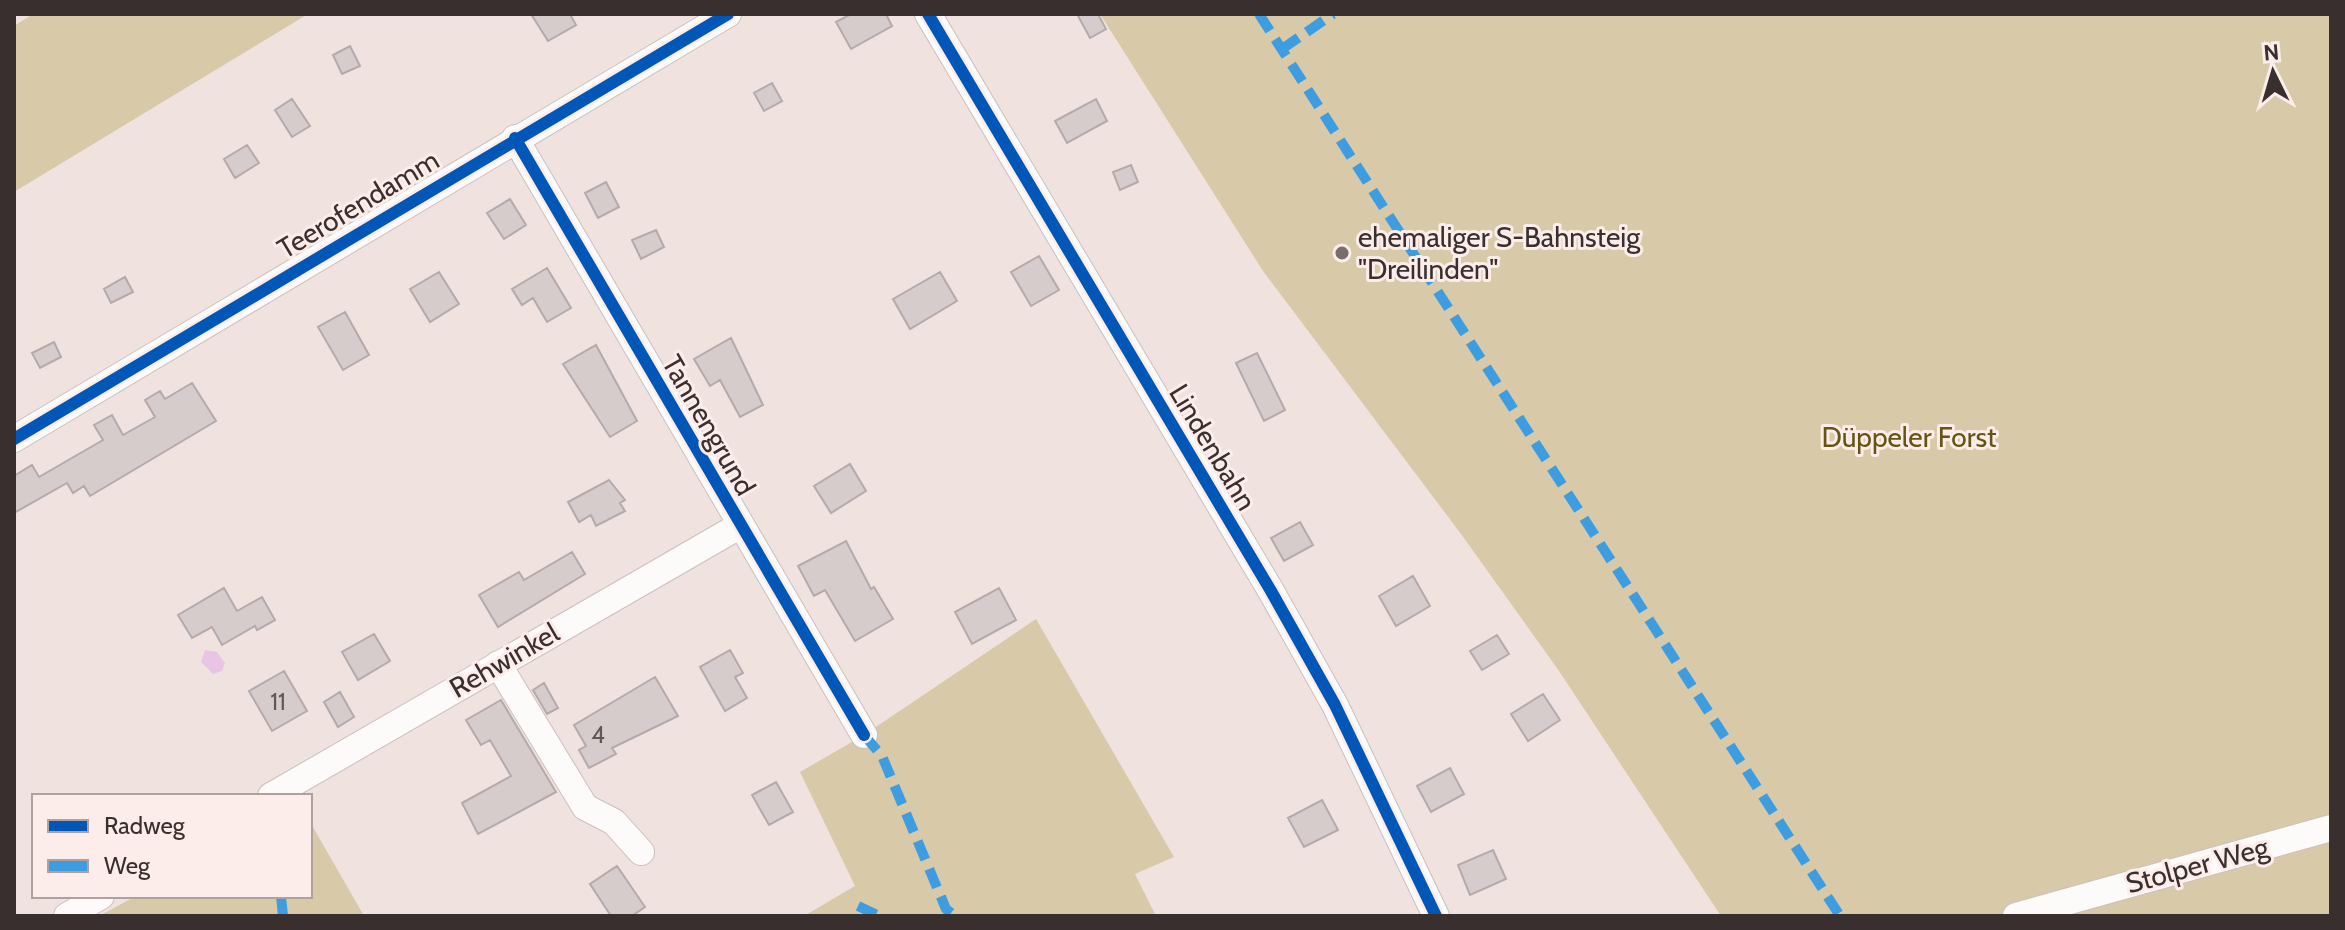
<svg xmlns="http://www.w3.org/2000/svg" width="2345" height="930" viewBox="0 0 2345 930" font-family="Cabin,sans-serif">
<rect width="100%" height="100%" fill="#f0e2df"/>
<!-- forest -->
<path fill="#d8c9a9" d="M33,14H308L14,192V26Z
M1100,14H2331V916H1721L1559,671L1461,534L1263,271Z
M1036,619L1174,857L1135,874L1156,916H804L855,886L800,772L864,735Z
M310,822L364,916H99L136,896H310Z"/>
<!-- water -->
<path fill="#eac5e3" d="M205,650L217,652L225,663L222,671L213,674L201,662Z"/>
<!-- building -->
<path fill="#d6cccb" stroke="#b5aaaa" stroke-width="2" d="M531,14H570L576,25L548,41Z
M851,14H886L892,26L851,49L836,22Z
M1077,14H1098L1106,29L1090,38Z
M350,46L360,66L342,74L333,55Z
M772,83L782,101L764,111L754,93Z
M292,99L310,126L292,137L275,110Z
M1096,99L1107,121L1067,143L1055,121Z
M247,145L259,163L235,178L224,159Z
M1131,165L1138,182L1120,190L1113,172Z
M606,182L619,207L598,218L585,193Z
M510,199L526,225L504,239L487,213Z
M656,230L664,247L641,259L632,240Z
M1039,256L1059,290L1031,306L1011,272Z
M547,268L571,308L547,322L533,298L522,305L512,289Z
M439,272L459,304L430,322L410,289Z
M940,272L957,301L910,329L893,299Z
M125,277L133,292L111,303L104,289Z
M345,312L369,355L343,370L318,327Z
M731,338L763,405L740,417L720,380L710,386L694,359Z
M54,342L61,357L40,368L32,353Z
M596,345L637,421L610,437L563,364Z
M1257,353L1285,410L1264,421L1236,363Z
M192,383L216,421L90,496L84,486L73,493L67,483L14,513V476L32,465L39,477L103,440L94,425L112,415L123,435L155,417L145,400L160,391L165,399Z
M850,464L866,491L831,513L814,486Z
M609,480L625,500L620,503L625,511L596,526L591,515L579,522L568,502Z
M1300,522L1313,545L1284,561L1271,538Z
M846,541L871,589L874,587L893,619L855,641L825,590L814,596L798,566Z
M572,552L585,574L498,627L479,595L519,572L524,580Z
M1413,576L1430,606L1396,626L1379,596Z
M224,588L237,611L262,597L275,620L257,630L255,626L222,645L212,627L192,638L178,615Z
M999,588L1016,620L972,644L955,612Z
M374,634L390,661L358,680L342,652Z
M1497,635L1509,654L1482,670L1470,651Z
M730,650L743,673L735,677L747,698L725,711L700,667Z
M284,671L307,711L272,731L249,691Z
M655,677L678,716L612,748L616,754L589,768L579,750L586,746L574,725Z
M544,683L558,708L547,714L533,690Z
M340,692L354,717L338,727L324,702Z
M1543,694L1560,720L1528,741L1511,714Z
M501,700L556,792L478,834L462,803L511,776L490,740L481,745L466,720Z
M1450,768L1464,794L1431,812L1417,786Z
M776,782L793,812L769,825L752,795Z
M1322,800L1338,830L1304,847L1288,818Z
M1493,850L1506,879L1470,895L1458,865Z
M617,866L645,907L632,916H611L590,884Z"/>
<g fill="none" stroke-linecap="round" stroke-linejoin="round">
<defs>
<path id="minor" d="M928,14L1271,591L1335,705L1436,916
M515,138L864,735
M14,439L728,14
M498,664L585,807L614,822L641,852
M271,796L739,526
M67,916L101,896
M2016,916L2331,828"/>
</defs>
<!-- minor casing -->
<use href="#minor" stroke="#cac0be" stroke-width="28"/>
<!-- minor -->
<use href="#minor" stroke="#fdfbfa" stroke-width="26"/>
<!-- quiet -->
<path stroke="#3e9de1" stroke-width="10" stroke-dasharray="20 10" stroke-linecap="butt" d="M1259,14L1840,916
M1282,49L1333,14
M864,735L882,756L946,909L955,916
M281,896L283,916
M858,906L879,916"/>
<defs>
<path id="cycleway" d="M928,14L1271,591L1335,705L1436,916
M515,138L864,735
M14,439L728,14"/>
</defs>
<!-- cycleway casing -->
<use href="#cycleway" stroke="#fcedea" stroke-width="17"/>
<!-- cycleway -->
<use href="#cycleway" stroke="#0057b8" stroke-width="12"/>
</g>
<!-- markers -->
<circle fill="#796e6c" stroke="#fcedea" stroke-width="3" cx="1342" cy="253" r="8"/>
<g text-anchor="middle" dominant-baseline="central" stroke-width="6" stroke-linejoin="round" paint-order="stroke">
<!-- number labels -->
<g font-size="24" fill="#615756">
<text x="278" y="701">11</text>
<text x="598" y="734">4</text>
</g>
<!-- street labels -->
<g font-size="28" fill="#392f2e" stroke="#fcedea">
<text transform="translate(358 204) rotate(-31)">Teerofendamm</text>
<text transform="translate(709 425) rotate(60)">Tannengrund</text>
<text transform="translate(1213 447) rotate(59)">Lindenbahn</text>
<text transform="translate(504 660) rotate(-30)">Rehwinkel</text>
<text transform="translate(2197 865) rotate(-15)">Stolper Weg</text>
</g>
<!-- poi labels -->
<g font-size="28" fill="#392f2e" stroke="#fcedea" text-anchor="start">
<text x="1358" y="237">ehemaliger S-Bahnsteig<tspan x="1358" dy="32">"Dreilinden"</tspan></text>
</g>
<!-- park labels -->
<g font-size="28" fill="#651" stroke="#fcedea">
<text x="1909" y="437">Düppeler Forst</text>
</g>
</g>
<!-- border -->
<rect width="2345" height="930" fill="none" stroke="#392f2e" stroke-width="32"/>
<!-- legend -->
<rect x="32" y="794" width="280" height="104" fill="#fcedea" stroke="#aea19f" stroke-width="2"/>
<rect x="48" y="820" width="40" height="12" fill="#0057b8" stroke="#aea19f" stroke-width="2"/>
<text x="104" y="834" font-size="24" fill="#392f2e">Radweg</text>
<rect x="48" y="860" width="40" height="12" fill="#3e9de1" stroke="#aea19f" stroke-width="2"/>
<text x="104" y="874" font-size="24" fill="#392f2e">Weg</text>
<!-- north arrow -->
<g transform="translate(2273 72) rotate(355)" stroke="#fcedea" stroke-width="6" paint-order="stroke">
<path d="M0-6L14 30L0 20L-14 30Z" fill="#392f2e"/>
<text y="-12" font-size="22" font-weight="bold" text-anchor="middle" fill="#392f2e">N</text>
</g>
</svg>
